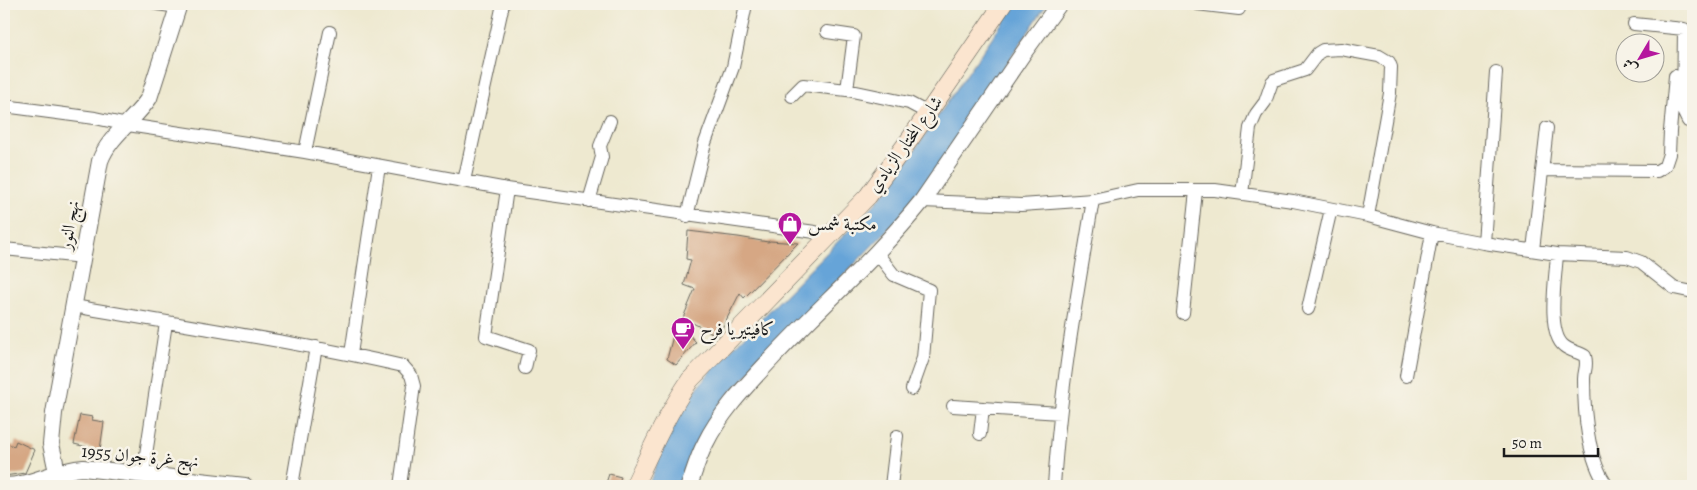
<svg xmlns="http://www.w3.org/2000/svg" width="1697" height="490" viewBox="0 0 1697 490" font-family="Alegreya,Amiri,serif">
<rect width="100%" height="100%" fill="#f7f3e8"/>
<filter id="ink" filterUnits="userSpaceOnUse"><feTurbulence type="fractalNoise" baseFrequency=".02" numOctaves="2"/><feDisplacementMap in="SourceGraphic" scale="10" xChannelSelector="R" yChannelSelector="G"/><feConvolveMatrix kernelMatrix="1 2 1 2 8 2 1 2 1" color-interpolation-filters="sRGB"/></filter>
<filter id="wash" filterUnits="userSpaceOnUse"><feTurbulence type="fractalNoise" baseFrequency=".0096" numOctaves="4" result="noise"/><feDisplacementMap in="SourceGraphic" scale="20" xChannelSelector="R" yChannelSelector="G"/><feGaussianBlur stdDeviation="1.12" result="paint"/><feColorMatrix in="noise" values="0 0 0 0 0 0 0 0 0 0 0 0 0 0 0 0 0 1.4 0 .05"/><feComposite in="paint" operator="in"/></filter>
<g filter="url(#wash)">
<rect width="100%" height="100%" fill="#eee9d0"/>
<!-- water -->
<path fill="#66a4d8" stroke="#41607a" d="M1015,4H1047L925,185L898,219L722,401C702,427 691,455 682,486H648L673,423L695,391L714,367L874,205L890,186Z"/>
<g id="blocks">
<!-- building -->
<path fill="#d6a784" d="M688,231L738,237L768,242L770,241L798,243L744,298L740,293L718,336L683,318L695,289L684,285L691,260L686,259Z
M680,325L696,342L676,365L667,359L674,332H677Z
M80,415L93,417L92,420L104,422L100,450L74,444Z
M16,441L35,450L25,473L4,476V459L8,444L14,446Z
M609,474L621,477L617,486H605Z"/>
</g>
</g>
<g filter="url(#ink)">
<use href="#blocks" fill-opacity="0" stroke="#66645b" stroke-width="1"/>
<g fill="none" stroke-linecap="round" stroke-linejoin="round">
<defs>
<path id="minor" d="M157,4L178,7
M1197,4L1239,9
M1634,24L1684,29L1683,111L1688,121L1693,122
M827,32L854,36L847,90L909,103L928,113
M792,96L803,85L847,90
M4,106L95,118L128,125L305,152L507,189L815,232L825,240
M305,152L330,32
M1542,170L1657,171L1665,166L1669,154L1670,131L1675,76
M464,181L503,4
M507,189L486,336L529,350L525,368
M1242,194L1250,128L1256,114L1265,102L1272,82L1274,80L1305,70L1318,53L1323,50L1341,49L1379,56L1389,62L1391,67L1390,93L1368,216
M589,201L602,157L600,146L610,121
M922,201L1021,205L1093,200L1138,190H1215L1293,201L1368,216L1432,233L1484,243L1557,254L1627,257L1641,262L1674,288L1693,292
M687,216L705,143L733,67L746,4
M1484,243L1496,72
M4,249L83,257
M1533,250L1547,128
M876,252L894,275L929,290L923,358L912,389
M1557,254C1556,275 1546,332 1564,346C1570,351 1579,352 1585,356C1588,367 1584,370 1584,379C1584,414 1587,457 1607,486
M74,306C184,326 294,341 403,366L411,375L414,386L400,486
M1308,309L1331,209
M1183,313L1196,191
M351,354L379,166
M1406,376L1432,233
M953,406L1060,413
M980,434L983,408
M143,474L166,323
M292,486L316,347
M891,486L897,436
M1054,486C1060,390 1077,295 1093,200"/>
<path id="tertiary" d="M57,472L51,444L54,413L100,161C109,136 134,121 149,98L179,4
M4,486C31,486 55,470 83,468L245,486
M689,486C694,472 698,457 705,444C721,411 748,384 773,357C822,305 877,257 922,201L1024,52L1059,4"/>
<path id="secondary" d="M634,486C651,450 667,414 690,380L868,196L910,139L1003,4"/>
</defs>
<!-- minor casing -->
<use href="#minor" stroke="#66645b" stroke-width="14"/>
<!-- tertiary casing -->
<use href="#tertiary" stroke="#66645b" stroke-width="18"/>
<!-- secondary casing -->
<use href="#secondary" stroke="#66645b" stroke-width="19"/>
<!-- minor -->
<use href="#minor" stroke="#fff" stroke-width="12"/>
<!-- tertiary -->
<use href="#tertiary" stroke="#fff" stroke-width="16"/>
<!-- secondary -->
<use href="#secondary" stroke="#fbe5cf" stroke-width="18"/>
</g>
</g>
<!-- icons -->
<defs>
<symbol id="shop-pin" viewBox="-11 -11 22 30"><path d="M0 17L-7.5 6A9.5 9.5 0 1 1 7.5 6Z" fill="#b5179e" stroke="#f7f3e8"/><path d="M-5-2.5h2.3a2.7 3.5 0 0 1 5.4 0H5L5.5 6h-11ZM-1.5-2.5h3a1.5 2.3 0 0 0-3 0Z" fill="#fff"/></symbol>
<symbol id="cafe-pin" viewBox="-11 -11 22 30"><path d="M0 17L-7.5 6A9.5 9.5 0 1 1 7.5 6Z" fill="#b5179e" stroke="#f7f3e8"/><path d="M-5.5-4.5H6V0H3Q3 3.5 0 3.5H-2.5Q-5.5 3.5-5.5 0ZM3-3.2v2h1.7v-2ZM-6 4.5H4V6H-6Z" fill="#fff"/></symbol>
</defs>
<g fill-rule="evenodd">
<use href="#shop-pin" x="776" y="210" width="28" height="38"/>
<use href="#cafe-pin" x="669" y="315" width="28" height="38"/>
</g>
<g text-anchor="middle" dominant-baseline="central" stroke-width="5" stroke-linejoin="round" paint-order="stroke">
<!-- street labels -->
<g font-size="18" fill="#1c1c1c" stroke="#f7f3e8">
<text transform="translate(905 144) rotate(-54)">شارع المختار الزيادي</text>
<text transform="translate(69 225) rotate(-80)">نهج النور</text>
<text transform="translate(140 456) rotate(5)">نهج غرة جوان 1955</text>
</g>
<!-- poi labels -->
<g font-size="18" fill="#1c1c1c" stroke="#f7f3e8" text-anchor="start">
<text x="808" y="224">مكتبة شمس</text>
<text x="700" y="329">كافيتيريا فرح</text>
</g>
</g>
<!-- margin -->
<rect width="1697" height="490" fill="none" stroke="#f7f3e8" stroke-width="20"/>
<!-- north arrow -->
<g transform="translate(1640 58) rotate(232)"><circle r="24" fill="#f7f3e8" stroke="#9f9d96"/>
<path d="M0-4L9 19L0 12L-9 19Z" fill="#b5179e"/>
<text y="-8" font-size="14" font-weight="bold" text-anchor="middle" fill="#1c1c1c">ش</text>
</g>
<!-- scale -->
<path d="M1504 448v8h94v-8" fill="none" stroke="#1c1c1c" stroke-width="2.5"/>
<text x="1512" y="448" font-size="15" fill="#1c1c1c" stroke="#f7f3e8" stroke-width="4" paint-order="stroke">50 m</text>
</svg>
